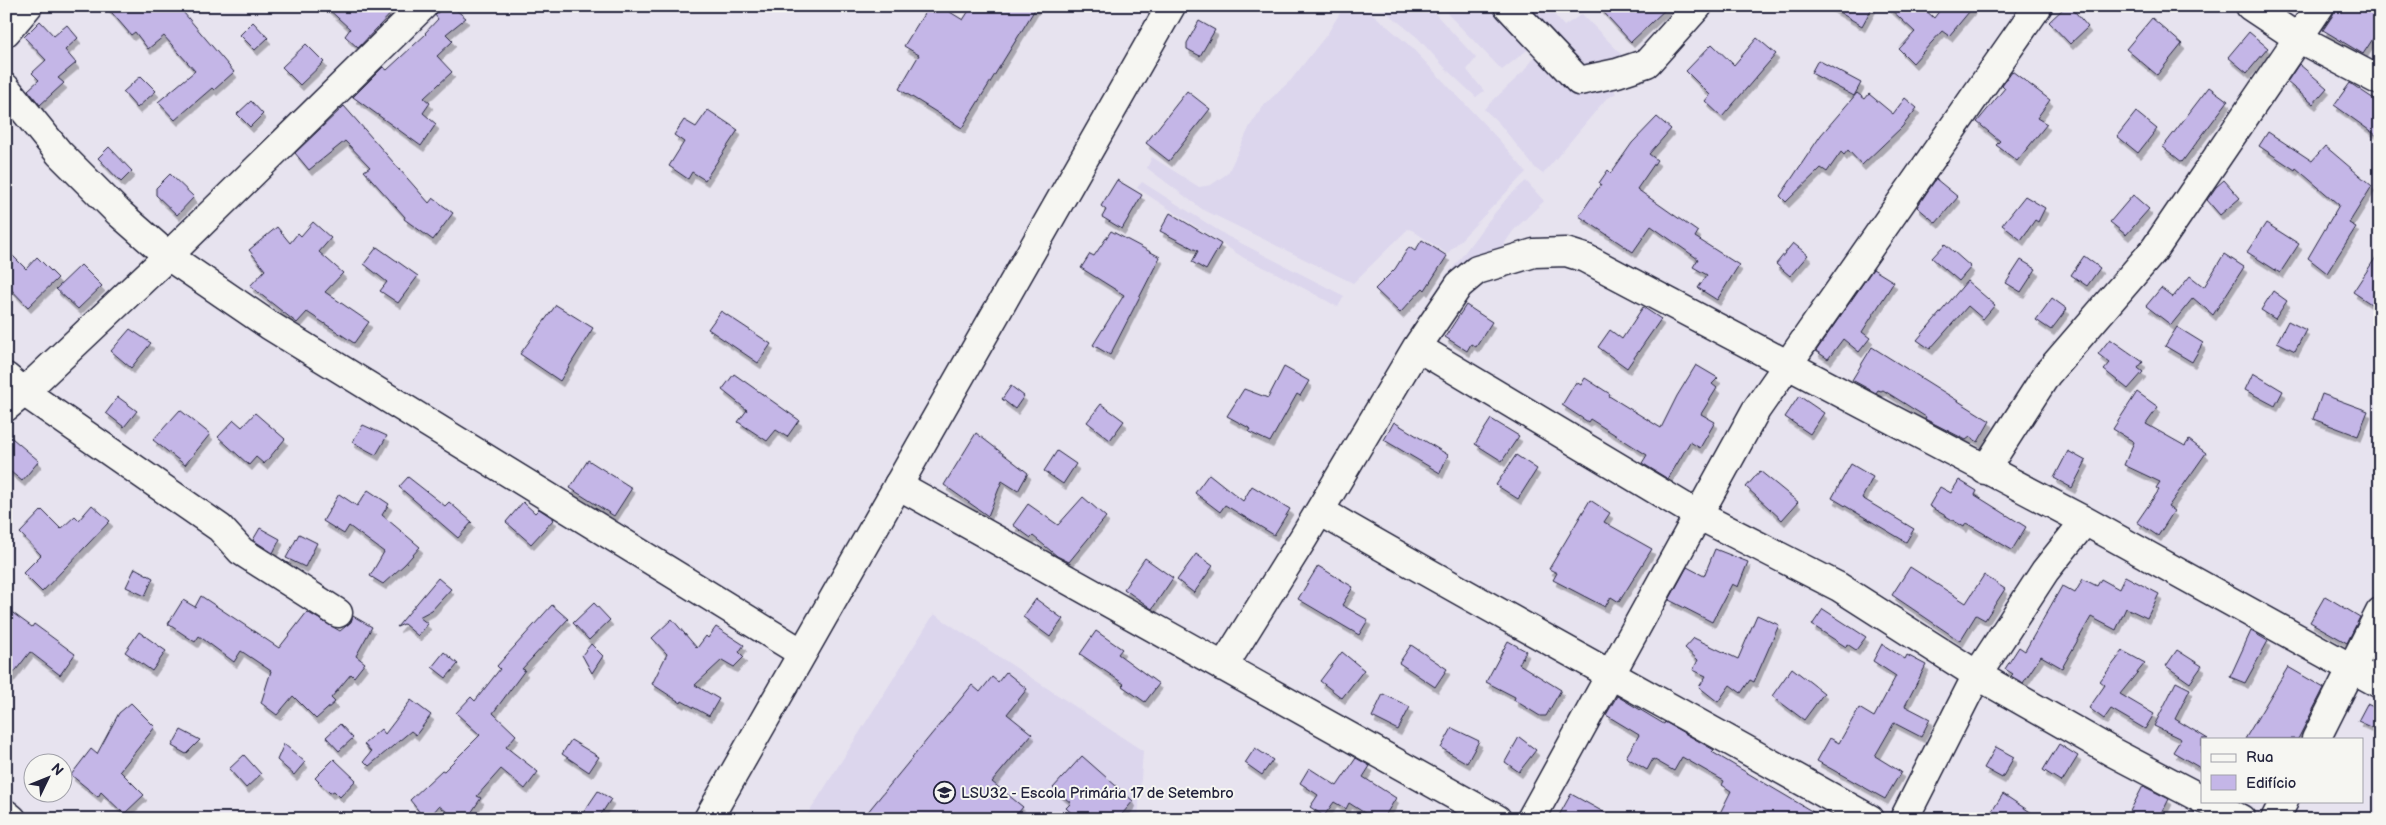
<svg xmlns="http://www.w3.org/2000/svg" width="2386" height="825" viewBox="0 0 2386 825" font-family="'Balsamiq Sans',sans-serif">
<defs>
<filter id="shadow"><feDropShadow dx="3" dy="5.5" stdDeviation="0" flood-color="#0004"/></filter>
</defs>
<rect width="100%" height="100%" fill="#e7e3ef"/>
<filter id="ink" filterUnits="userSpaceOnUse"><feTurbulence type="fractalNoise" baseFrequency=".02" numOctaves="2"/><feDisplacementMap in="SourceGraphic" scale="10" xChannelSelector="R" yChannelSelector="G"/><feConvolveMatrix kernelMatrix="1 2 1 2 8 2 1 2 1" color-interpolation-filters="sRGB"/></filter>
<g filter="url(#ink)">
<!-- built -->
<path fill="#dcd6ed" d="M1344,6H1360L1374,15L1410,46L1500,141L1526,172L1447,254L1412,230L1408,229L1353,283L1202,209L1147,168L1152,157L1199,187L1211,185L1228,173L1250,126L1264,105L1291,80L1328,33Z
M1379,6H1428L1476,58L1467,70L1484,91L1476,97L1447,70L1418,38Z
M1440,6H1500L1535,44L1502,70Z
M1517,6H1547L1564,26L1582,14L1626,59L1582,74Z
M1538,53L1607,80L1616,93L1605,100L1543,174L1536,169L1498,122L1484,109L1523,72Z
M1526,181L1544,201L1513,231L1492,262L1419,323L1450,272L1485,225L1507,198Z
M1142,182L1227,236L1344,296L1338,307L1276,273L1244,258L1137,188Z
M934,614L1143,751L1138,819H805Z"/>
<!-- building -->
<path fill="#c4b6e7" stroke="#22223b" filter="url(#shadow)" d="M106,6H178L234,72L214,90L212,88L175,120L158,102L195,71L164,36L148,49L135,32L131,35Z
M325,6H398L358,48L345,36L350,29Z
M445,6H451L466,18L446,34L453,41L437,56L452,72L424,98L430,103L423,113L436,124L421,146L353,97L383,67L387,70L426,34L425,33L438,19L435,15Z
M929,6H940L963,20L972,6H1037L962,128L899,89L919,55L904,46Z
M1598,6H1669L1631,42Z
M1829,6H1873L1862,26Z
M1887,6H1921L1934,18L1943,6H1974L1949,36L1942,31L1913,63L1899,49L1915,32Z
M2066,6H2070L2088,27L2070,44L2049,22Z
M2335,6H2370L2380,13V28L2363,54L2323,30L2333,15Z
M2152,18L2182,44L2157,75L2126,49Z
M40,21L54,36L67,25L78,38L65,50L76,63L58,78L64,83L40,105L28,90L39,80L32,73L46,60L24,37Z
M1199,21L1215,30L1200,56L1187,49V43Z
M253,22L268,38L255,50L240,35Z
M2249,32L2268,48L2247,73L2228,57Z
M1757,38L1776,54L1722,117L1705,101L1710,95L1686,71L1712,44L1734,65Z
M306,44L324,62L300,85L282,67Z
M1818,60L1861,83L1854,96L1811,73Z
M2299,64L2327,88L2313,104L2287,82Z
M2012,71L2050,100L2037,118L2047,124L2017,161L1996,145L2000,141L1977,122L2005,88L2002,85Z
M141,76L156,91L137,108L123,92Z
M2350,83L2380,103V138L2334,105Z
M2209,87L2228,101L2182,162L2163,147Z
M1187,91L1210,109L1169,161L1146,143Z
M1857,93L1865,99L1869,94L1893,114L1905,98L1917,108L1902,127L1862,165L1848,150L1844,155L1841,152L1827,172L1821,168L1786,202L1780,196L1821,135Z
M251,101L263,114L250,127L237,114Z
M344,106L429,203L433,198L453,213L433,240L404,219L405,217L364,171L370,167L345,141L309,170L295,153Z
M708,110L738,130L705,180L692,172L688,179L669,166L684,142L674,135L684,120L696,127Z
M2136,112L2157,129L2138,153L2117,136Z
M1657,117L1671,129L1649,154L1657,160L1637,189L1698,232L1695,237L1739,265L1717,300L1698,288L1707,275L1693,267L1698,259L1651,226L1633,252L1579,216L1601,184L1599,183L1608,170L1611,173L1632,143Z
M2268,132L2312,161L2325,146L2372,186L2349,223L2356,227L2327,273L2308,258L2339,205L2296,168L2295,170L2259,146Z
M109,147L132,171L121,182L98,158Z
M170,174L194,197L177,215L156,195V188Z
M1936,179L1958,197L1936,223L1917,207Z
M1117,180L1142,195L1122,229L1102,217L1106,210L1101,206Z
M2224,180L2240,198L2220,215L2207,200L2216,187Z
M2133,195L2149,209L2126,235L2110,222Z
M2025,196L2045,208L2038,222L2035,220L2021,240L2002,225Z
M1170,213L1221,244L1206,270L1192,262L1198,251L1160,231Z
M313,222L331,238L319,252L343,273L325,292L369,322L354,343L307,312L297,323L250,286L265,270L249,250L277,227L290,243L298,233L301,236Z
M2266,223L2299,244L2280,273L2247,252Z
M1111,231L1160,257L1110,355L1093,345L1124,295L1081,268L1090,254L1094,256Z
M1422,240L1447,256L1425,290L1423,288L1400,313L1375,289L1395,269L1409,247L1415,251Z
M1793,243L1808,255L1790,276L1776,264Z
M1945,244L1971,267L1959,281L1932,258Z
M377,247L418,276L398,303L380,291L387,282L364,264Z
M6,249L26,269L37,257L58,278L28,307L6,284Z
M2380,251V310L2353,292Z
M2224,254L2244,267L2213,315L2193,298L2171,325L2146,306L2161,288L2173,297L2190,276L2204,287Z
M2084,256L2100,268L2087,286L2071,275Z
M2021,260L2036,269L2021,292L2006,283Z
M81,265L102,286L78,309L56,289Z
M1873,269L1894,282L1862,332L1870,338L1859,352L1843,339L1828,359L1816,351Z
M1967,281L1995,305L1983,319L1968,306L1930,349L1917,340Z
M2273,291L2287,301L2275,319L2261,310Z
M2052,298L2067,309L2051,330L2036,320Z
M556,305L593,328L560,381L520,354Z
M1466,305L1492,322L1476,347L1471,344L1467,351L1445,337Z
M1643,307L1661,319L1627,368L1598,347L1610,330L1622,339Z
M721,311L771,344L758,363L708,329Z
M2288,321L2306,330L2295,351L2277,342Z
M2177,327L2203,343L2192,362L2165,346Z
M130,329L151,343L131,368L111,351Z
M2110,339L2143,362L2138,368L2143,372L2128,389L2104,370L2110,363L2098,354Z
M1872,347L1990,421L1978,442L1970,437L1966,440L1925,419L1926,417L1883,390L1881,391L1878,390L1876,393L1852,380Z
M1696,365L1718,378L1712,384L1717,388L1701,414L1715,422L1700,448L1690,442L1668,479L1642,463L1647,455L1590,419L1588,422L1562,405L1576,382L1581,385L1585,378L1610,394L1609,396L1661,428L1677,396Z
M1284,367L1309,381L1300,396L1297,394L1270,442L1249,432L1251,429L1227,416L1244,389L1268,398Z
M2253,373L2283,391L2275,406L2245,390Z
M734,374L799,420L787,437L776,430L767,441L738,422L747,410L722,390Z
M1011,386L1024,396L1015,409L1002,399Z
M2137,392L2158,407L2146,424L2185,446L2189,440L2206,453L2168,507L2174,511L2158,536L2137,522L2159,490L2156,488L2160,482L2124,465L2134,442L2113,429Z
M2322,394L2368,411L2358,436L2313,419Z
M1799,396L1824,413L1810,434L1785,417Z
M118,397L137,411L124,427L106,413Z
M1101,404L1124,421L1110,440L1087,422Z
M180,410L210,434L185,465L153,440Z
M255,413L285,439L264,464L256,457L249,465L218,437L234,420L242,427Z
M1491,419L1519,436L1502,461L1475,444Z
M1394,422L1448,455L1440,473L1384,440Z
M363,425L387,436L376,455L352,442Z
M6,433L39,461L22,481L6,468Z
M976,433L1028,473L1018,491L1002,481L988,516L944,485Z
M1057,451L1076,464L1063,484L1044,471Z
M2068,451L2086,461L2072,488L2054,478Z
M1516,455L1537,469L1518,499L1496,485Z
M588,460L632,488L614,516L570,488Z
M1851,464L1873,477L1862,498L1914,529L1906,542L1832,498Z
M1760,471L1798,502L1782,520L1746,487Z
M1209,474L1243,501L1252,486L1290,509L1274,535L1225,505L1220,512L1195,493Z
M408,477L445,506L449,502L472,522L458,538L399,487Z
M1959,480L1977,491L1975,495L2026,527L2012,550L1966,523L1964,527L1929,506L1940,487L1951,493Z
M368,490L389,504L382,515L420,547L405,564L383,584L370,576L384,552L349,526L344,534L323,521L339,494L357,506Z
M1083,497L1106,517L1069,562L1057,556L1033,536L1031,538L1013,525L1028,504L1058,525Z
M1590,500L1610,513L1604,522L1652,549L1619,602L1611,597L1605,607L1553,580L1557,573L1549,569Z
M523,502L535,513L539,509L554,519L531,544L506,522Z
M92,505L110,521L42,592L23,573L41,555L20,533L42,510L61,529L75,516L79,520Z
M260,528L280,539L273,553L253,540Z
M299,534L317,543L305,567L286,558Z
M1715,549L1748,562L1738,587L1732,584L1712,622L1669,600L1687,567L1704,576Z
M1196,554L1213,566L1194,593L1177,580Z
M1145,558L1173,578L1152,609L1124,589Z
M1318,566L1353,587L1342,605L1368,620L1359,635L1298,599Z
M1910,567L1966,603L1984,575L2005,589L1985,620L1976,615L1960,641L1892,595Z
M135,568L153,578L145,596L126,587Z
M2125,576L2159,594L2147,618L2126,608L2116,630L2091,617L2062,668L2041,656L2023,683L2011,676L2013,674L2005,669L2019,647L2025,651L2062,586L2075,593L2083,579L2097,586L2101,579L2119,589Z
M438,578L451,589L432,610L419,617L428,624L418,636L404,624L397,627Z
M201,596L279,648L307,612L340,631L351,622L353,616L372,627L356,656L365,663L354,677L351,674L331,698L335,702L316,719L293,696L277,715L261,703L271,671L241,651L234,662L199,636L195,642L168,624L183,600L195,607Z
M2325,596L2360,617L2347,643L2310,622Z
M1036,599L1063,619L1050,637L1023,617Z
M594,603L610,620L589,640L573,623Z
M552,605L568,619L522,669L525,670L493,713L516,735L506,747L538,772L525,789L501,769L477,796L481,798L467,819H457L439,806L428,819H425L410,800L442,770L444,771L480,735L456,713L471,697L475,701L500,669L497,666Z
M6,608L32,627L34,624L75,654L60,675L30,652L6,683Z
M1823,609L1866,637L1856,650L1847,644L1846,647L1812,625Z
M1757,615L1779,625L1754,682L1750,680L1741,693L1730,685L1718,702L1699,687L1706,676L1693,670L1698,660L1685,648L1694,638L1738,659Z
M672,619L697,648L706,636L708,638L716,627L744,645L739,652L744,657L734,667L722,660L695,685L719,699L709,716L682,701L681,703L652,684L667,654L652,638Z
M1096,631L1122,649L1118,654L1159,684L1145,702L1122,686L1124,684L1080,654Z
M2251,631L2268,641L2245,683L2230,677Z
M139,632L166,651L152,671L125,652Z
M1508,641L1526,651L1519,664L1561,690L1546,716H1540L1514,700L1515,697L1486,682Z
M591,644L603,656L592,673L582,655Z
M1882,644L1905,659L1907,655L1926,665L1905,706L1930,719L1921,737L1894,723L1875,756L1901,772L1885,799L1817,761L1830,738L1839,743L1859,708L1874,717L1896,676L1873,661Z
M1411,645L1447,669L1435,687L1399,663Z
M2177,650L2202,666L2190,683L2166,666Z
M2123,651L2145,663L2120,694L2154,714L2145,729L2111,709L2104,719L2089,708L2105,685L2100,681Z
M444,652L458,664L446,678L432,667Z
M1342,652L1364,670L1342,698L1320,681Z
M2288,667L2324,688L2298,739H2245Z
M1792,668L1824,693L1804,720L1772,696Z
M1006,672L1027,689L1007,714L1032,734L992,782L1023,807L1013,819H862L972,685L980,692L992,677L998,682Z
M2176,682L2190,689L2175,719L2208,739H2202V769L2173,752L2181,739L2154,726Z
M1383,694L1410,707L1398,730L1372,717Z
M1617,696L1664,724L1665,722L1714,750L1712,752L1825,819H1717L1731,791L1722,785L1724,781L1682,757L1674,771L1653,759L1647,770L1626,757L1639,735L1606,715Z
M411,700L431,715L416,735L411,731L369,766L364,761L371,752L364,744L381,729L385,734Z
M131,703L155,727L120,771L144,795L124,814L101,792L98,797L71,775L91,749L97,754L119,713Z
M2367,704L2380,710V731L2358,721Z
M340,724L353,738L339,751L326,737Z
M1452,728L1479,741L1467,763L1441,748Z
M181,730L200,740L186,754L172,746Z
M1519,737L1536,750L1519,772L1505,762Z
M571,740L599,757L589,772L562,754Z
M284,744L305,762L294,775L277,760Z
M2059,744L2078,756L2062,782L2043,770Z
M1996,747L2014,757L2002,778L1984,768Z
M1255,748L1273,760L1262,775L1245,763Z
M244,755L261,774L246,788L229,769Z
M1082,756L1133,801L1118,819H1078L1066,808L1071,803L1053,788Z
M1356,758L1370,766L1363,777L1396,798L1383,819H1374L1349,803L1346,809L1334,802L1324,816L1310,807L1318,795L1300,783L1309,768L1337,786Z
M334,759L356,780L340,797L334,791L330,793L315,778Z
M2143,786L2169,799L2159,819H2126Z
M598,791L611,799L598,819H579Z
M1571,794L1616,819H1557Z
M2003,794L2041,819H1987Z"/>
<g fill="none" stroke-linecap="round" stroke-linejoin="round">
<defs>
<path id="minor" d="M1508,6L1579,81L1617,73L1647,63L1698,6
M2250,6L2298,38L2380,81
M6,32L28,6
M6,88L59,153L119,213L168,256L269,325L802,653
M1417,347L1698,515L1839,587L1977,675L2114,753L2202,799
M6,377L24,392L168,256L423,6
M6,407L24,392L220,528L241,551L338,613
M1985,470L2047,374L2154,250L2320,6
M898,485L1497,819
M1320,511C1502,616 1687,716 1870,819
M1223,667L1304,537L1417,347L1459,285L1477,270L1534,253L1566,252L1585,258L2085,521L2380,684
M2316,739L2380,612
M2207,801L2241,819
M6,814L12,819
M1531,819L1756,410L2038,6
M1904,819L1977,675L2045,571L2085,521
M2275,819L2284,801"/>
<path id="major" d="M708,819L1171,6"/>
</defs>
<!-- minor casing -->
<use href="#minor" stroke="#22223b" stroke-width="31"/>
<!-- major casing -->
<use href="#major" stroke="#22223b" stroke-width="31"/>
<!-- minor -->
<use href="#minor" stroke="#f6f6f2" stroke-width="28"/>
<!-- major -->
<use href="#major" stroke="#f6f6f2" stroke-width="28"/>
</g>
</g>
<!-- icons -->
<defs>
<symbol id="school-ring" viewBox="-11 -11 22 22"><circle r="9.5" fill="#f6f6f2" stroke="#22223b" stroke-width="1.5"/><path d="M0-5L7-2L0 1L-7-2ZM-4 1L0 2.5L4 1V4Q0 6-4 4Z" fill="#22223b"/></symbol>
</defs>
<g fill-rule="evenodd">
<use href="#school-ring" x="932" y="780" width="25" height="25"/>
</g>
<g text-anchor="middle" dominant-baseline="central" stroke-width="4" stroke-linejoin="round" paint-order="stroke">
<!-- poi labels -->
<g font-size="15" fill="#22223b" stroke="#f6f6f2" text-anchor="start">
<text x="961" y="793">LSU32 - Escola Primária 17 de Setembro</text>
</g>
</g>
<!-- margin -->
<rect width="2386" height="825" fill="none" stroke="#f6f6f2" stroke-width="25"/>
<rect x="12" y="12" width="2361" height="800" fill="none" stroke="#22223b" stroke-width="2" filter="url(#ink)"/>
<!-- legend -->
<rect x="2201" y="738" width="162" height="65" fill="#f6f6f2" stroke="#a1a1a9"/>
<rect x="2211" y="754" width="25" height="8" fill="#f6f6f2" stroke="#a1a1a9"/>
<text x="2246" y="762" font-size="15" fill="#22223b">Rua</text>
<rect x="2211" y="775" width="25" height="15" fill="#c4b6e7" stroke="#a1a1a9"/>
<text x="2246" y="788" font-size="15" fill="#22223b">Edifício</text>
<!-- north arrow -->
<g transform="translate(48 778) rotate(47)"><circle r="24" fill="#f6f6f2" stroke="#a1a1a9"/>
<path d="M0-4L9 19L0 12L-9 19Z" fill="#22223b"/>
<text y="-8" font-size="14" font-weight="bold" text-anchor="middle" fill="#22223b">N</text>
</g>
</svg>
